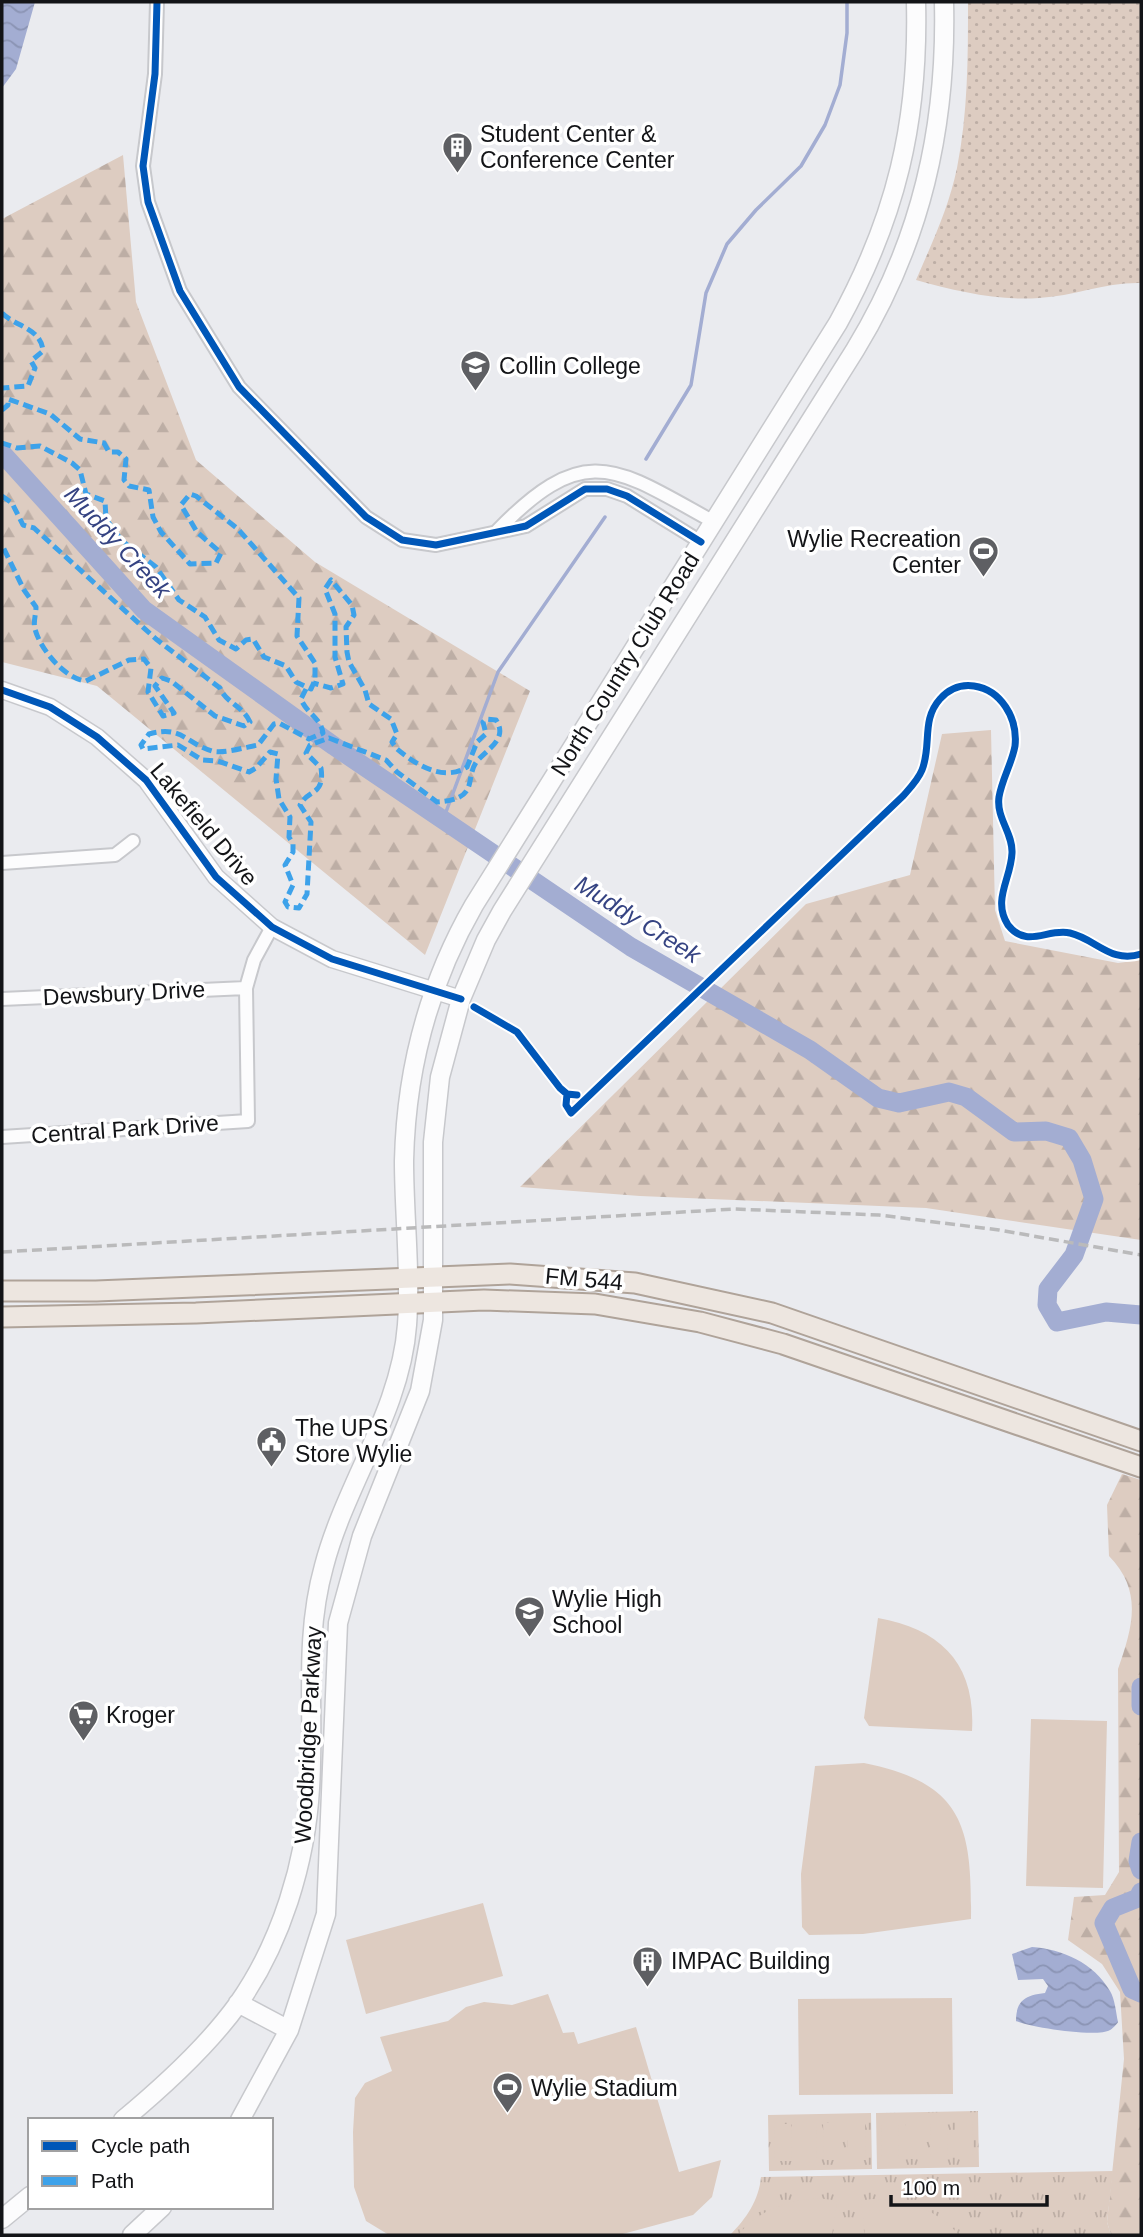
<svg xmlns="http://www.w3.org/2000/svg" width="1143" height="2237" viewBox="0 0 1143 2237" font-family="Helvetica,sans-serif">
<defs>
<pattern id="grass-dots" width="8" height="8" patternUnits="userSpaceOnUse" patternTransform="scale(1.75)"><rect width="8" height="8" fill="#ddccc1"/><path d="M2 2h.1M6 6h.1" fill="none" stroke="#bdaea5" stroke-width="1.8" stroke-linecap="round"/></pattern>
<pattern id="forest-firs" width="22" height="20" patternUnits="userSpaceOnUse" patternTransform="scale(1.75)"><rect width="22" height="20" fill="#ddccc1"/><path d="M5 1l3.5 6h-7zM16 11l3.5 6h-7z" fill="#bdaea5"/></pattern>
<pattern id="park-tufts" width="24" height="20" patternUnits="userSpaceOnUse" patternTransform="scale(1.75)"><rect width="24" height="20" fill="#ddccc1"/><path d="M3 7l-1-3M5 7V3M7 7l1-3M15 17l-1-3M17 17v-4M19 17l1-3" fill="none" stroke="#bdaea5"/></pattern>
<pattern id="water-waves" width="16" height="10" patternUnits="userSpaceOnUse" patternTransform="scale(1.75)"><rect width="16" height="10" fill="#a3add2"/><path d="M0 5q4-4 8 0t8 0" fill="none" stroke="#8b94b4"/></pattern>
</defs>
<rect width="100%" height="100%" fill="#eaebef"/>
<!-- grass -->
<path fill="url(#grass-dots)" d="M968,2H1141V283C1106,282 1074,296 1039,298C997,301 956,291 916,280C932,243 949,207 957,168C968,113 968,58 968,2Z"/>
<!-- forest -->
<path fill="url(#forest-firs)" d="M123,155L136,302L196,460L315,562L530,691L425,955L97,686L2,662V219Z
M991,730L995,910L1005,941L1118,963L1141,960V1240L926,1208L640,1196L520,1187L806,904L910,875L942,734Z
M1122,1474L1141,1480V2235H1111L1107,2222L1124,2059L1120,1992L1102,1964L1068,1940L1074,1897L1105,1895L1119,1872L1118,1669C1133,1626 1143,1591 1109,1556L1107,1505Z"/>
<!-- park -->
<path fill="url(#park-tufts)" d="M978,2111L979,2167L877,2169L876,2113Z
M871,2113L872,2169L769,2171L768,2115Z
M1113,2171L1107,2222L1111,2235H730C746,2219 759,2200 761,2177Z"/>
<!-- pitch -->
<path fill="#ddccc1" d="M878,1618C941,1629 976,1664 972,1731L869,1726L864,1718Z
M1031,1719L1107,1721L1103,1888L1026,1886Z
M864,1763C964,1783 972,1827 971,1919L863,1934L809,1935L802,1927L801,1874L815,1766Z
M483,1903L503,1976L366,2014L346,1940Z
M548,1994L563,2033L574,2032L578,2044L636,2027L679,2172L721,2160L712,2197L693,2215L619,2235H389L366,2221L354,2187L353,2132L355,2098L365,2083L392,2071L380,2037L448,2021L466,2007L484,2002L512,2005Z
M952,1998L953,2094L799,2095L798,1999Z
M930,2121H947L948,2158H931Z
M955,2121H972L973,2158H955Z
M881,2122H898L899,2159H882Z
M906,2122H923V2159H906Z
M823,2123H841V2160H824Z
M848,2123H865L866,2160H848Z
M774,2124H791L792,2161H775Z
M799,2124H816L817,2161H799Z
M819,2198L837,2201L832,2235H738C758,2210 788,2200 819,2198Z
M872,2199C907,2200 936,2208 959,2235H865L861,2201Z"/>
<!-- water -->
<path fill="url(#water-waves)" d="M2,2H35L16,69L2,88Z
M1032,1947C1062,1949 1094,1963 1110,1991C1115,1999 1116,2013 1118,2022C1118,2023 1111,2030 1110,2030C1097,2038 1029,2027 1016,2021C1016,2000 1026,1995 1045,1993L1048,1986L1043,1979L1018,1980L1012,1954Z"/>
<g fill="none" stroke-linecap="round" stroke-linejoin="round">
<!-- stream -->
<path stroke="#a3add2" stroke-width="3.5" d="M646,459L691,385L706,293L727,244L756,210L801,166L825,125L840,85L847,33V2
M443,820L498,672L605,517"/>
<!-- river -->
<path stroke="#a3add2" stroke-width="19" d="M2,453L144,610L334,746L631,947L810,1050L878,1098L899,1103L949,1092L966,1097L1014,1132L1046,1131L1069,1138L1082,1160L1094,1199L1074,1255L1048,1289L1047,1305L1057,1322L1106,1312L1141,1315
M1141,1687V1706
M1141,1842L1138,1861L1141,1870
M1141,1892L1138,1898L1113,1908L1104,1923L1132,1989L1141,1993"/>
<defs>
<path id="minor" d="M157,2L155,74L143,166L148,202L180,291L239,387L366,517L402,540L436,545L526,526L585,489H607L627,496L701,542
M497,531C586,439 616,468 714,522
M2,863L115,855L133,841
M2,999L246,988
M2,1137L248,1121L246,988L254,960L272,927"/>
<path id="tertiary" d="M2,690L50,707L97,737L146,780L216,877L272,927L332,959L461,999"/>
<path id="secondary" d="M238,2003L289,2030
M123,2120C164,2086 207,2047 238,2004C281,1943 306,1862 310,1788C315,1713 303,1641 324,1566C345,1485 401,1410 407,1325C411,1271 404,1216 404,1161C406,1069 428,985 474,905L838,323C896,218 919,122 916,2
M240,2120L289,2030L326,1914L338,1623L362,1536L420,1391L433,1320V1142L440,1077L461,999L486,940L502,911L855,350C921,242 947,127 944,2
M2,2219L30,2196
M132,2235L162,2207"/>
<path id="primary" d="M2,1291H96L510,1274L635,1283L772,1313L1141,1441
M2,1317L196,1313L484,1300L595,1304L700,1322L783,1344L1141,1467"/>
</defs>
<!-- minor casing -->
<use href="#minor" stroke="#c7c8cc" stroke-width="16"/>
<!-- tertiary casing -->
<use href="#tertiary" stroke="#c7c8cc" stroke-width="19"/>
<!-- secondary casing -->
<use href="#secondary" stroke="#c7c8cc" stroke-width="21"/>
<!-- primary casing -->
<use href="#primary" stroke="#afa399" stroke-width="23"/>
<!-- minor -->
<use href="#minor" stroke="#fcfcfd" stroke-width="12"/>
<!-- tertiary -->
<use href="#tertiary" stroke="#fcfcfd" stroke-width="16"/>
<!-- secondary -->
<use href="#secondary" stroke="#fcfcfd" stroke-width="18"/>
<!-- primary -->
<use href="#primary" stroke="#ede6e0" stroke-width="19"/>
<!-- rail -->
<path stroke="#bababb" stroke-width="3.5" stroke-dasharray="10 5" stroke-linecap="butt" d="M2,1252L734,1209L879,1215L999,1230L1141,1255"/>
<!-- quiet -->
<path stroke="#3da2ea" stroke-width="5" stroke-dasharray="10 5" stroke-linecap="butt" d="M2,313C16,327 41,328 43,351L31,361L35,368L28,386L2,388
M2,410L8,405V399L50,414L80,439L104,443L109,452H118L126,459L124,480L129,486L149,490L153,517L161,532L190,564L216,563L221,553L197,532L181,505L190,494L196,496L238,529L299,598L297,636L315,663V680L311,689L296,682L286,666L264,657L253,639L246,640L236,649L219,640L205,617L179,600L156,567L122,541L106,519L105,501L86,494L80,470L72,463L40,446L17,448L2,443
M2,496L12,503L23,525L34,528L156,639L220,688C226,703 243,706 250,722L244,726L215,716L171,681L162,678L155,686L174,713L163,716L148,692L151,668L144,659L129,660L86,681C65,679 40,649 35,629C33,622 36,614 36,607L24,590L2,545
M306,689L301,699C306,713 321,718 323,733L309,739L279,723L274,724L258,745C246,747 224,754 212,751C185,743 182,725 149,734L141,745L143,749L178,745L202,760L218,761L249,772L256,768L270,752L278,754L276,779L279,799L290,817L289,837L293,844V852L285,865L293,885L285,902L288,907L299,908L307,894L311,822L300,805C308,789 325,796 321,768L306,753L310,745L329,738L386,760L397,772L437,802C482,799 463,777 478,760C489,748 508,738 496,720L486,719L483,722L486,734L477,742L467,767C444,782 416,765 397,749L392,742L397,734L391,719L369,704L365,690L349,662L347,652L346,627L354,615L352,605L331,580L325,589L335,614V657L343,684L331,688L313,683"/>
<defs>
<path id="cycleway" d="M157,2L155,74L143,166L148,202L180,291L239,387L366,517L402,540L436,545L526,526L585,489H607L627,496L701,542
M2,690L50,707L97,737L146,780L216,877L272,927L332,959L461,999
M474,1007L517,1032L560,1088L567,1094L577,1095
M567,1094L566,1105L571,1113L903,796C910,788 918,780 922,770C932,745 921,720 940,699C949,689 960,684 974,686C1001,690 1018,718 1015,746C1012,763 1002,779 999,797C996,818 1013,833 1012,853C1011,879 992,900 1008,925C1027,949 1047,928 1070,933C1096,939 1111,964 1141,954"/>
</defs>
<!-- cycleway casing -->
<use href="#cycleway" stroke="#fff" stroke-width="11"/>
<!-- cycleway -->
<use href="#cycleway" stroke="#0057b8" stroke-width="7"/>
</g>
<!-- icons -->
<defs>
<symbol id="building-pin" viewBox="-11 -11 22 30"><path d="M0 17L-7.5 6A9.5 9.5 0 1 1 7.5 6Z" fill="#5e5f63" stroke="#fff"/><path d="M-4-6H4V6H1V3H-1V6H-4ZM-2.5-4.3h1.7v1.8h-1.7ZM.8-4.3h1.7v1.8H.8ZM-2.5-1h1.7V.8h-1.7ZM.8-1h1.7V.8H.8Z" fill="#fff"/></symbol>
<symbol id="university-pin" viewBox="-11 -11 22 30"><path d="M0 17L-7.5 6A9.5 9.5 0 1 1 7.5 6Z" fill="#5e5f63" stroke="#fff"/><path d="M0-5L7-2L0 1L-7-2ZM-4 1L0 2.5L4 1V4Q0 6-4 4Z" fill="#fff"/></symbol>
<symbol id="stadium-pin" viewBox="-11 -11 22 30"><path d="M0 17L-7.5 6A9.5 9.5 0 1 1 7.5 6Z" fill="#5e5f63" stroke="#fff"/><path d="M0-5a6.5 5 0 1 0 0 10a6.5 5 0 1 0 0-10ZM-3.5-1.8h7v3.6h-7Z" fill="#fff"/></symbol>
<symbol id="civic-pin" viewBox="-11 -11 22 30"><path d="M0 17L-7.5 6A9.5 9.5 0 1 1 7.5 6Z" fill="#5e5f63" stroke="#fff"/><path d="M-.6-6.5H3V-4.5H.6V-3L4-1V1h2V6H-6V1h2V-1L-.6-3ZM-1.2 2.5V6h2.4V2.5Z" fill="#fff"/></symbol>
<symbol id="school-pin" viewBox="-11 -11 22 30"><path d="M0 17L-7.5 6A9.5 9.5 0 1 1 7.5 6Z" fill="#5e5f63" stroke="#fff"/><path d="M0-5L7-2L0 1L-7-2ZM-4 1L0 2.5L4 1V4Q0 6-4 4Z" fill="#fff"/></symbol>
<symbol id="supermarket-pin" viewBox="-11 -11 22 30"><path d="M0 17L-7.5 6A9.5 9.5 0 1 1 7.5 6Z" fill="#5e5f63" stroke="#fff"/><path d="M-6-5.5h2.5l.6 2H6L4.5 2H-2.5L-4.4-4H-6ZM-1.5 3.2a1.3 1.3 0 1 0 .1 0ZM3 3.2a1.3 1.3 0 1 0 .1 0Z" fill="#fff"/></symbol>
</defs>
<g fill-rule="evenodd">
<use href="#building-pin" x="440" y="130" width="35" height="47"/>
<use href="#university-pin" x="458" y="348" width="35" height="47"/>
<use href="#stadium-pin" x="966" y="534" width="35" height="47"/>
<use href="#civic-pin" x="254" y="1424" width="35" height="47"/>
<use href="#school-pin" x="512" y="1594" width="35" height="47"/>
<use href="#supermarket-pin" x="66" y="1698" width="35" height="47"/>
<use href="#building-pin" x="630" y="1944" width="35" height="47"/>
<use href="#stadium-pin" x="490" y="2070" width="35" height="47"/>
</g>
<g text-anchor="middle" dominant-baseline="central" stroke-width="7" stroke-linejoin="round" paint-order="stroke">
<!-- poi labels -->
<g font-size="23" fill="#131417" stroke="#fff" text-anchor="start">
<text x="480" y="134">Student Center &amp;<tspan x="480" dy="26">Conference Center</tspan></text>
<text x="499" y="366">Collin College</text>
<text x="961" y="539" text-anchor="end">Wylie Recreation<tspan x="961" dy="26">Center</tspan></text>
<text x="295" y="1428">The UPS<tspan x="295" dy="26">Store Wylie</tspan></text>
<text x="552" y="1599">Wylie High<tspan x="552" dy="26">School</tspan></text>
<text x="106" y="1715">Kroger</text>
<text x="671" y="1961">IMPAC Building</text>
<text x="531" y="2088">Wylie Stadium</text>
</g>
<!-- street labels -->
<g font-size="23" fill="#131417" stroke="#fff">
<text transform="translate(625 664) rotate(-58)">North Country Club Road</text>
<text transform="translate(204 824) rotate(50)">Lakefield Drive</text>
<text transform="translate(124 993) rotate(-3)">Dewsbury Drive</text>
<text transform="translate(125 1129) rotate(-4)">Central Park Drive</text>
<text transform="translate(584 1279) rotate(5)">FM 544</text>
<text transform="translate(308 1735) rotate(-87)">Woodbridge Parkway</text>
</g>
<!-- water labels -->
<g font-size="24" font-style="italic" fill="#354382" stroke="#fff">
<text transform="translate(118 542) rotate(47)">Muddy Creek</text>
<text transform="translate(638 919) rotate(32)">Muddy Creek</text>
</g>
</g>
<!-- border -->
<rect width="1143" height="2237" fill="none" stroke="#131417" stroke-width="7"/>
<!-- legend -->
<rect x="28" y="2118" width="245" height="91" fill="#ffffff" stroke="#a1a1a2" stroke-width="2"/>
<rect x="42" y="2141" width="35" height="10" fill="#0057b8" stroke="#a1a1a2" stroke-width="2"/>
<text x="91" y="2153" font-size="21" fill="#131417">Cycle path</text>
<rect x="42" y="2176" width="35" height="10" fill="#3da2ea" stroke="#a1a1a2" stroke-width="2"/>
<text x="91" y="2188" font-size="21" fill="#131417">Path</text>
<!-- scale -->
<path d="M891 2195v10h156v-10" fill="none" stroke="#131417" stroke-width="3.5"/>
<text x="902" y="2195" font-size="21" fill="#131417" stroke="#ffffff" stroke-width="5" paint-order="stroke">100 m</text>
</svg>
